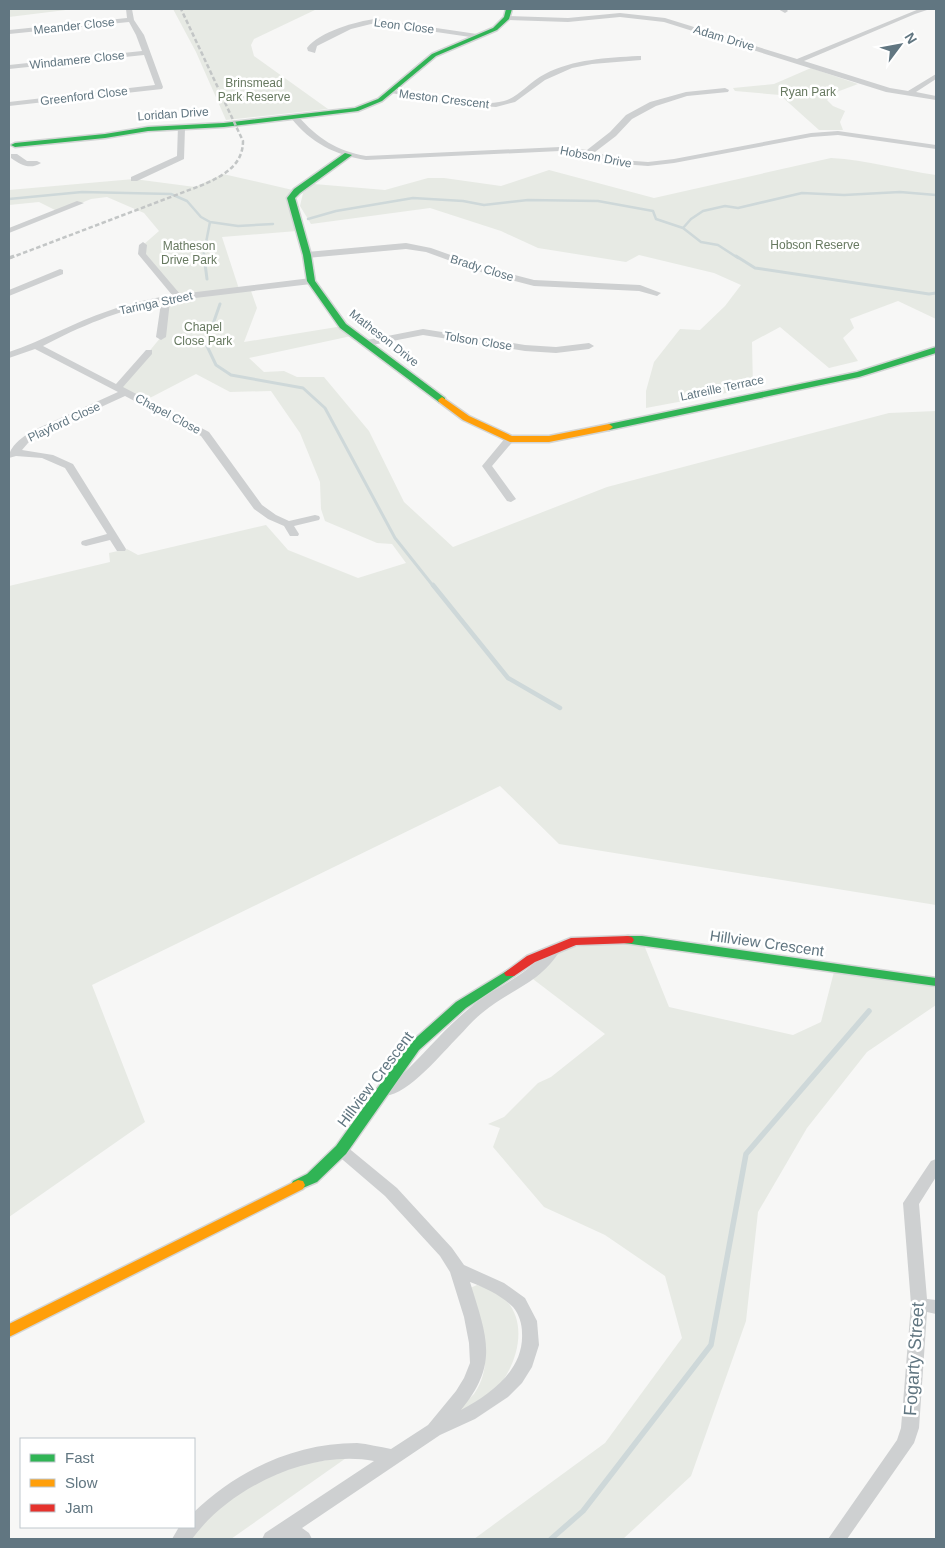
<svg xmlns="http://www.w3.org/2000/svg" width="945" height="1548" viewBox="0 0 945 1548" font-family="Arial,sans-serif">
<rect width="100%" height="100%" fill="#f7f7f6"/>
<!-- green -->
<path fill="#e7eae4" d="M9,9H74L9,17Z
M173,9H317L254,39L251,45L254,56L328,109L226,120L196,52Z
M811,68L858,84L834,93L827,100L833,106L845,111L840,122L843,130H819L780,95L735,91L733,88L774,84Z
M831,158C867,160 901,170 936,175V319L898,301L850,319L854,328L843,338L858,361L829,368L780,327L752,342L753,388L646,408V391L654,362L680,329L700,330L725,306L741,285L714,273L639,255L626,262L538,248L501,231L430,208L311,224L300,206L303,193L314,184L385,190L428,178H444L501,186L549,170L654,198Z
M223,174L297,191V231L222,237L239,289L250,288L257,308L244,342L343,326L356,335L249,358L264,372L284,371L297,377H324L369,431L404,502L453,547L607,487L889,413L936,411V905L559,844L500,786L92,985L145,1122L9,1217V586L110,562L109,553L127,549L138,555L266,525L288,550L358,578L406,563L392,544L377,543L325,521L321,509L320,482L300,433L271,391L230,392L196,374L144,401L117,387L124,382L161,337L165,302L177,296L142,254L143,245L159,231L144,213L107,197L91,199L59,212L39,202L9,205V190L134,179L195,187Z
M642,940L669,1007L793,1035L821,1022L835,968L936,982V1005L867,1052L807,1128L758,1212L746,1321L691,1476L623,1539H474L605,1443L682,1338L665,1276L605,1235L544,1207L493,1147L500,1128L488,1124L504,1117L538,1083L551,1077L605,1034L529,976L554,949Z
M477,1285C527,1296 527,1346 502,1382C492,1397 467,1408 451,1416C457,1406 467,1402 474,1394C497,1362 479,1322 470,1288Z
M349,1456L231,1539H187L199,1522L227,1497L288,1467Z"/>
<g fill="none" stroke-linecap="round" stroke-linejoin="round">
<!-- stream-far3 -->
<path stroke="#ced8d9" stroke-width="2.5" d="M9,199L82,192L171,194L187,201L201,217L210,222L238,226L273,224
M308,219L336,211L413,198L463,201L484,205L528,200L598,201L653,211L656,219L683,228L701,242L718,245L738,258
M683,228L691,219L703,211L725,206L738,208L802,193L844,195L900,192L936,195
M203,258L210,222"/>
<!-- stream-far2 -->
<path stroke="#ced8d9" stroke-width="3" d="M204,256L207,279
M736,256L755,268L929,294L936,293
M220,304L206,344L216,365L231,375L303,388L325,408L395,538L434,587"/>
<!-- stream-far1 -->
<path stroke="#ced8d9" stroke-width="4.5" d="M433,585L508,678L560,708"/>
<!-- stream -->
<path stroke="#ced8d9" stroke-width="5.5" d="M551,1539L583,1511L711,1345L746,1154L869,1011"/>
<defs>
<path id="fast" d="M506,9H512L509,19L497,30L436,56L382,101L358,111L224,127L148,131L105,138L15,147L11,145L15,143L105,134L148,127L224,123L355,108L378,99L432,54L493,28L504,17Z
M345,153L352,155L300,193L295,198L311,255L315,281L346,324L445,398V402H439L340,328L307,281L303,255L287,198L294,189Z
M936,347V353L859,377L609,430L605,427L609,424L857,372Z
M628,936H642L936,978V986L624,943L622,940L624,937Z
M510,969L514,970L516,973L514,976L466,1008L419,1050L346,1154L317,1182L298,1190L293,1189L291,1185L293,1181L307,1174L336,1146L409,1044L456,1002Z"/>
<path id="slow" d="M442,397L469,416L512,436H549L609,424L613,427L609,430L549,442H510L463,420L439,402L438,400Z
M298,1180L303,1181L305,1185L303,1189L9,1337V1324Z"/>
<path id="jam" d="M628,936L632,937L634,940L632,943L576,945L535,962L514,976H506L504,973L527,956L571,938Z"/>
</defs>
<!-- fast casing -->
<use href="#fast" stroke="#d3d5d5" stroke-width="3"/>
<!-- slow casing -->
<use href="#slow" stroke="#d3d5d5" stroke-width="3"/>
<!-- jam casing -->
<use href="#jam" stroke="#d3d5d5" stroke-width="3"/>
<!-- street -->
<path fill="#ced0d1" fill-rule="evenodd" d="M126,9H132L134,20L144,35L163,87L162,89L9,106V102L155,85L144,55L9,69V65L142,51L136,35L129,22L9,34V30L127,18Z
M778,9H786L788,11L785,13Z
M919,9H930L915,14L804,61L890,88L908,91L936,74V79L916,92L936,96V100L886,92L664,22L620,17L568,22L507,20L504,18L507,16L568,18L620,13L665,18L797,59Z
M375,19L477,34L481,36L477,38L375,23L351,29L317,46L315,53L308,51L307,48C319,32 357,21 375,19Z
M638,56H641V60L592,64L572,68L545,80L515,102L496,107L450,104L386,92L390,90C420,95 475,109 504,101C519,97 530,81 545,74C573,59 607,58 638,56Z
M725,88L729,90L728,92L687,96L656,106L632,119L616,136L595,152L621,160L648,162L674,159L811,133L838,131L936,145V149L838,135L811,137L674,163L648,166L621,164L588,155L560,151L366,160C335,155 311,143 291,118L298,116C317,138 337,151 366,156L560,147L587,150L610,132L626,115L650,102L686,92Z
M178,126L185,128L184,159L137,181H131V177L177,156Z
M11,154H17L27,161H37L41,163C30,170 21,165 11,158Z
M77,201L84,203L9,233V228Z
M143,242L147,245L146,254L180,294L311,278L315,281L311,284L170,301L166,337L161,340L156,337L161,303C120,309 79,327 43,346L116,384L146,350H152V354L123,387L209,432L262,505L276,515L289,521L315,515L319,516L320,518L319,520L294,526L299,534L298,536H290L284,526L268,519L254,509L201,436L125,396L40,435L28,443L22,450L53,455L73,464L126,549L125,551H117L110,540L86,546L82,545L81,543L82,541L107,534L65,468L42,458L16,456L9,458C9,446 23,437 32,431L118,392L35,349L9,358V352C43,341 74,322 108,311C129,303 150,299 172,295L138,254L139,245Z
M406,243L431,248L487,268L534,280L640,285L661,293L657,296L639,291L534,286L481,272L426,252L406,249L307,258L303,255L307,252Z
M60,269L63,270V274L9,296V290Z
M423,329L525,345L556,347L589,343L594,346L589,349L556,353L525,351L423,335L367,346L362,343L367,340Z
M510,436L515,439L492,466L516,499L511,502L507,501L482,466L506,437Z
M554,944L559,946L561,949C541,983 511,989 482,1013C473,1020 466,1029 458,1037C443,1052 403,1101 382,1095L380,1091C384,1083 395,1082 401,1076C425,1053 446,1027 472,1006C497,985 531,975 549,946Z
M341,1144L346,1146L397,1188L452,1248L464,1265L504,1283L525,1298L537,1321L539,1345L532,1367L522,1383L508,1397L475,1419L440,1435L302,1528L309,1533L312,1539H262L265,1533L374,1461C309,1449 229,1488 192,1539H172L179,1527H194V1512C238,1470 295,1443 357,1443C368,1444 380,1447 391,1449L428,1425L456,1391L464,1378L470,1363L469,1343L464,1317L450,1272L440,1256L385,1196L336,1154L333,1150L336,1146ZM470,1282C485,1288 501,1295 513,1307C519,1314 522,1324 522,1333C524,1370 491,1394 461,1410C500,1363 486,1335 470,1282Z
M936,1159V1177L919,1204L927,1299L936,1300V1314L927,1312L919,1428L914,1443L847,1539H828L897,1440L901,1428L911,1304L903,1203L931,1161Z"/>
<!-- fast -->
<use href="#fast" fill="#30b455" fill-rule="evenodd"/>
<!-- slow -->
<use href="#slow" fill="#ff9f0a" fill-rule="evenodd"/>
<!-- jam -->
<use href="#jam" fill="#e5322d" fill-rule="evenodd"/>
<!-- rail-far1 -->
<path stroke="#c3c6c6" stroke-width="2.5" stroke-dasharray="4.5 2.5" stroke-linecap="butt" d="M10,258L205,184C224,175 243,165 243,141L181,9"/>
<!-- rail -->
<path stroke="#c3c6c6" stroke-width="3" stroke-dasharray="5.5 3" stroke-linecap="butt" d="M9,258L14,256"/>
</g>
<g text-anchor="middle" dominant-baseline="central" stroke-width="5" stroke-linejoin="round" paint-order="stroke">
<!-- far-street labels -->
<g font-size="12" fill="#617681" stroke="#fff">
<text transform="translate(74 26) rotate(-6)">Meander Close</text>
<text transform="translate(404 26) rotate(7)">Leon Close</text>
<text transform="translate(724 38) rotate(17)">Adam Drive</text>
<text transform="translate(77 60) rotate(-6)">Windamere Close</text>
<text transform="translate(84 96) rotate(-7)">Greenford Close</text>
<text transform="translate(444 99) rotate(7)">Meston Crescent</text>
<text transform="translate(173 114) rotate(-4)">Loridan Drive</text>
<text transform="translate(596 157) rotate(11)">Hobson Drive</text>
<text transform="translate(482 268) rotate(17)">Brady Close</text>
<text transform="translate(156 303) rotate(-12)">Taringa Street</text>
<text transform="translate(384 338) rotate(38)">Matheson Drive</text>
<text transform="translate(478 341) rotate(9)">Tolson Close</text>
<text transform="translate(722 388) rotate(-12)">Latreille Terrace</text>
<text transform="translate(168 414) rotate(28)">Chapel Close</text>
<text transform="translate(64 422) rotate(-25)">Playford Close</text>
</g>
<!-- far-park labels -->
<g font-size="12" fill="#677960" stroke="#fff">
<text x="254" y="83">Brinsmead<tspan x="254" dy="14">Park Reserve</tspan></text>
<text x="808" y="92">Ryan Park</text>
<text x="815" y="245">Hobson Reserve</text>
<text x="189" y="246">Matheson<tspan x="189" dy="14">Drive Park</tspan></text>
<text x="203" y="327">Chapel<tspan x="203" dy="14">Close Park</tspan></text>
</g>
<!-- street labels -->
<g font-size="15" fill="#617681" stroke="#fff">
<text transform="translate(767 943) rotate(8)">Hillview Crescent</text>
<text transform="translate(375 1079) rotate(-53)">Hillview Crescent</text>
</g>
<!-- near-street labels -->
<g font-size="18" fill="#617681" stroke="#fff">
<text transform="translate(914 1359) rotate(-86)">Fogarty Street</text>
</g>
</g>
<!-- border -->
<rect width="945" height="1548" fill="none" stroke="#617681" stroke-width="20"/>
<!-- legend -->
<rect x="20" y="1438" width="175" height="90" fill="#ffffff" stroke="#c0c8cd"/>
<rect x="30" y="1454" width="25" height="8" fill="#30b455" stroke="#c0c8cd"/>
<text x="65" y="1463" font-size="15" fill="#617681">Fast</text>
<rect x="30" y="1479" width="25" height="8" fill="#ff9f0a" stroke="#c0c8cd"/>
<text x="65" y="1488" font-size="15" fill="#617681">Slow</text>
<rect x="30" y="1504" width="25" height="8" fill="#e5322d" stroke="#c0c8cd"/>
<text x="65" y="1513" font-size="15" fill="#617681">Jam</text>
<!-- north arrow -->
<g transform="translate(900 45) rotate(58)" stroke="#ffffff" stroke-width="4" paint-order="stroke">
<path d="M0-4L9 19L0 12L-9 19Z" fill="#617681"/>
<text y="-8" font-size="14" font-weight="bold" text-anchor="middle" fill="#617681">N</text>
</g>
</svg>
